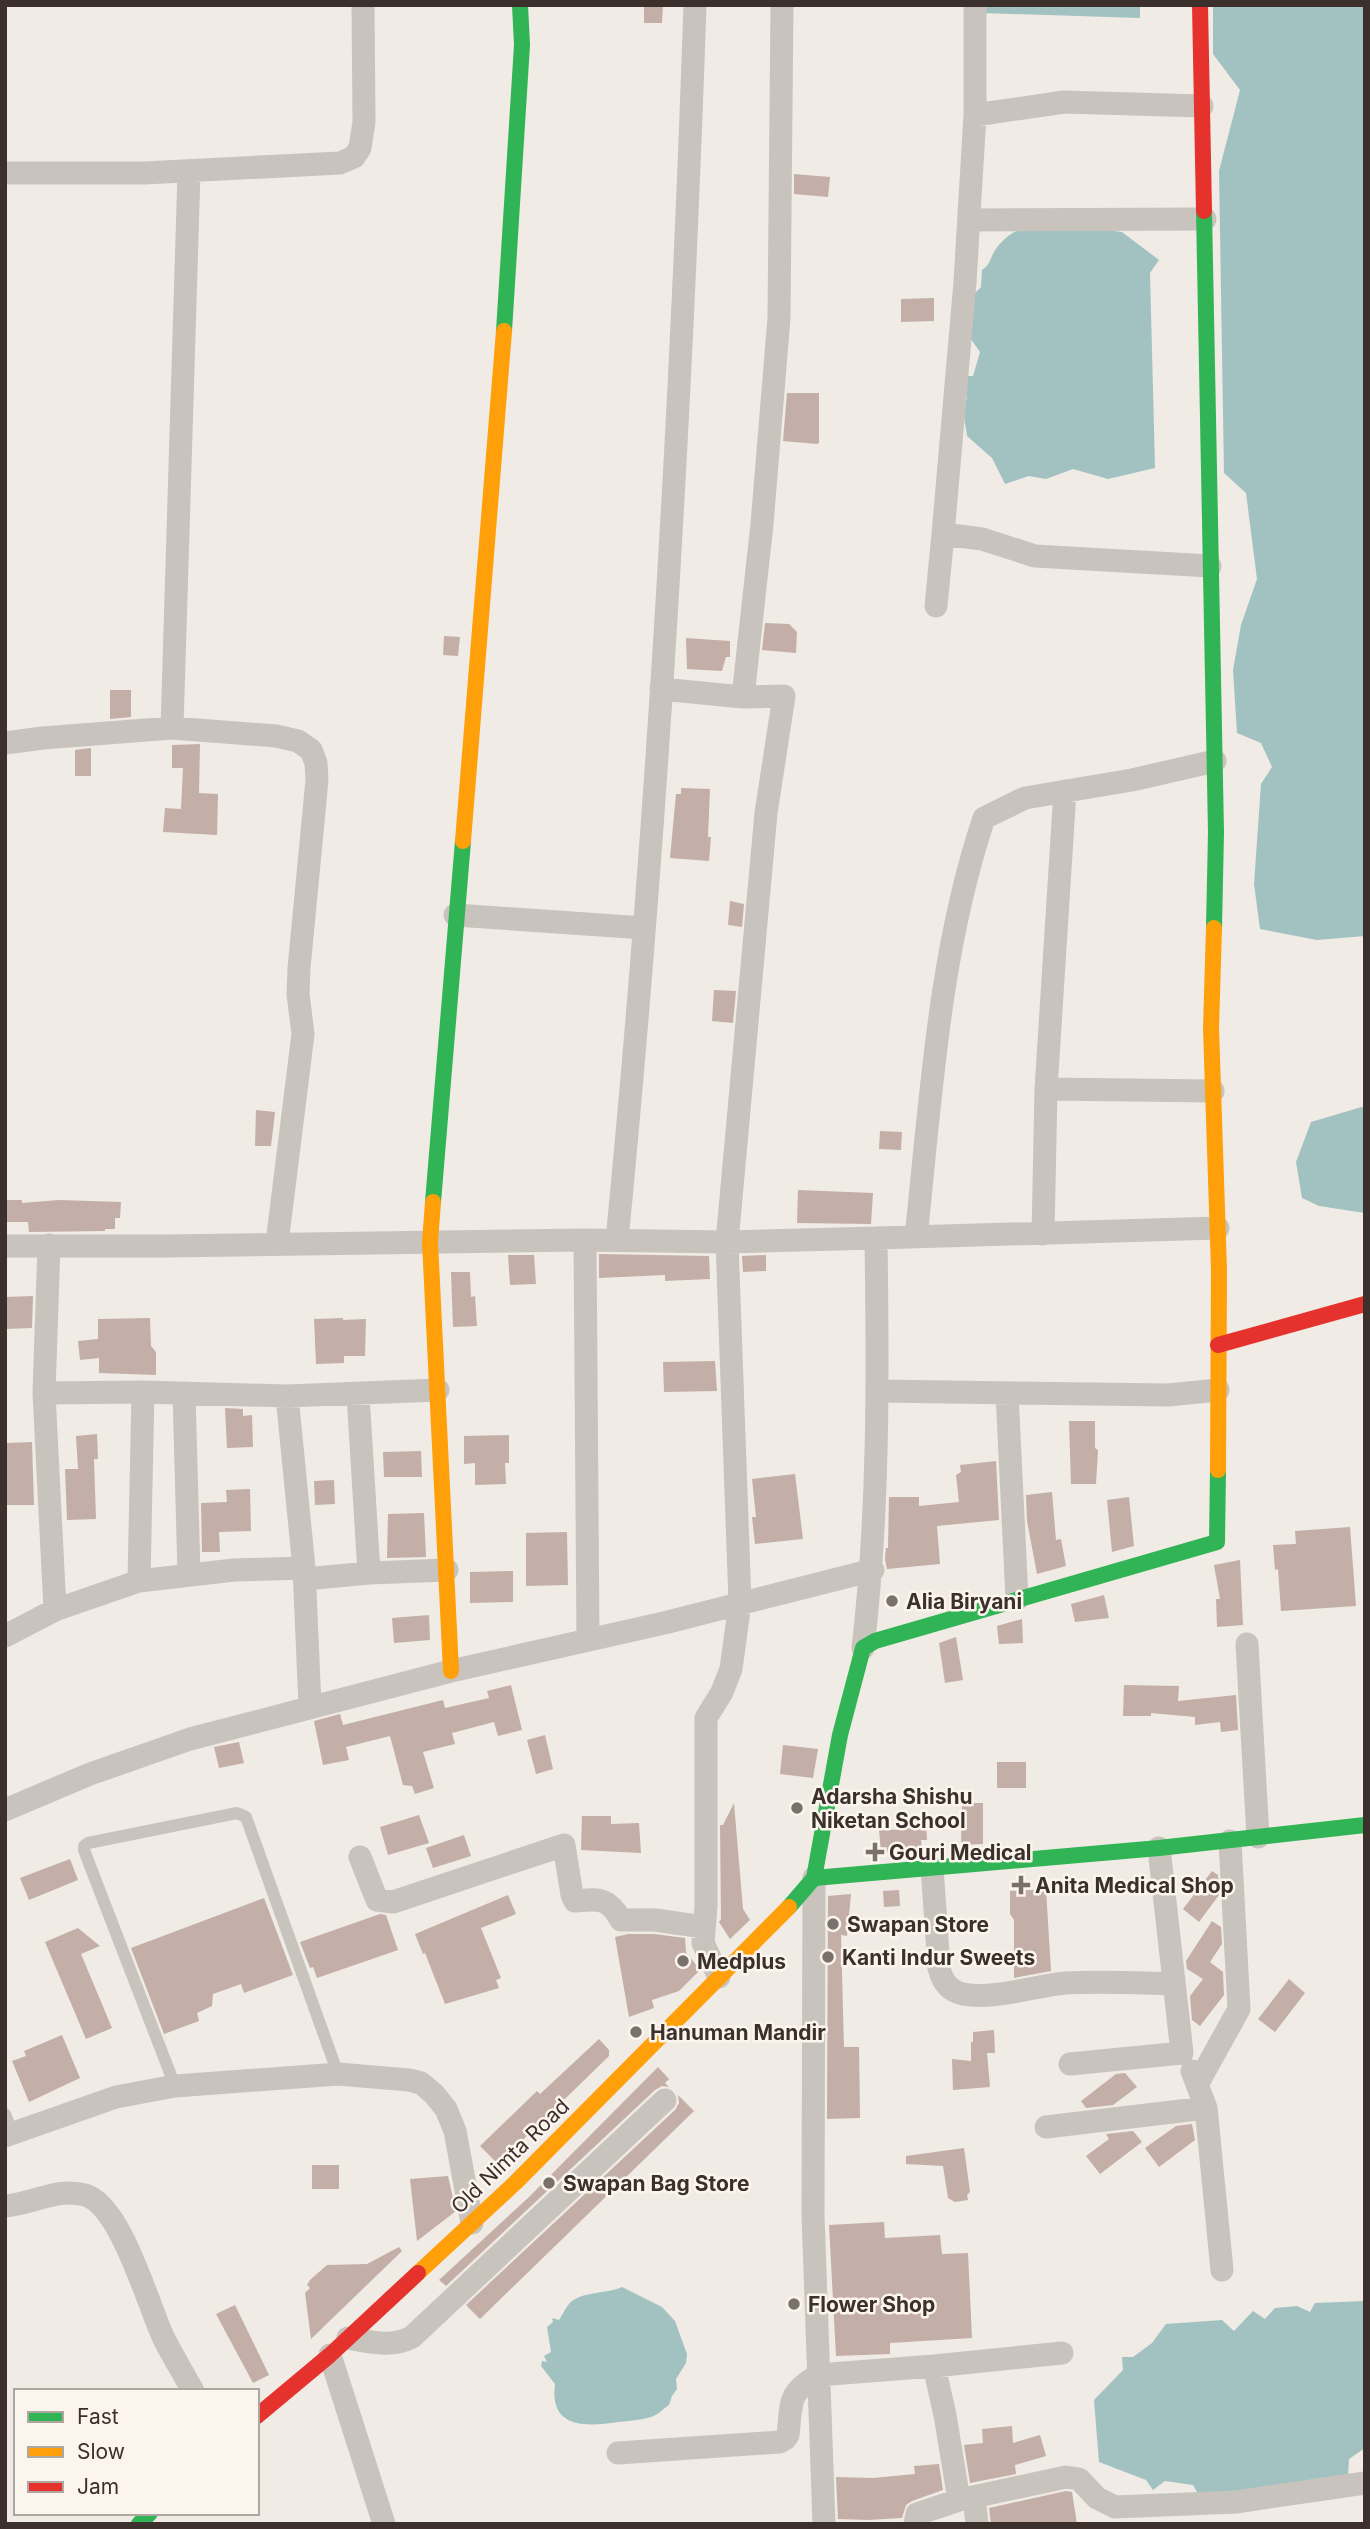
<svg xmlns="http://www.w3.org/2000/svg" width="1370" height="2529" viewBox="0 0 1370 2529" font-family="Inter,sans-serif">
<rect width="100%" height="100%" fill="#f0ebe5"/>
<!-- water -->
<path fill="#a1c2c1" d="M982,5H1140V18L982,13Z
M1213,5H1365V936L1317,940L1260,929L1254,884L1261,784L1272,767L1261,743L1237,733L1233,670L1241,625L1257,579L1246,493L1224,473L1219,171L1240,90L1213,54Z
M1046,222L1122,232L1159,260L1150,273L1155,468L1108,479L1073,469L1046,479L1029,476L1005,484L992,458L967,436L963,410L967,398L961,390V376H973L980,352L966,332L972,296L981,287L982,270C990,265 990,259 994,252C1006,232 1024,226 1046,222Z
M1365,1106V1213L1319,1206L1302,1198L1296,1162L1311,1122Z
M622,2287L662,2307L675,2321L687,2354L686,2363L676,2379L677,2389L672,2396L669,2405C663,2409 658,2415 651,2417C641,2420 629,2421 618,2422C586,2427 549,2429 555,2384L541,2366L542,2361L547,2362L544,2356L551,2352L547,2327L553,2322L552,2318L559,2320C563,2314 566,2306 572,2301C587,2291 606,2294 622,2287Z
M1365,2301V2448L1349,2459L1348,2477L1201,2499L1193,2485L1165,2481L1153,2490L1146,2480L1099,2462L1094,2400L1123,2370L1122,2357H1133L1152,2343L1166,2324L1222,2320L1234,2331L1253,2311L1265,2319L1275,2308L1297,2306L1310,2312L1315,2303Z"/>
<!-- building -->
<path fill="#c3afa7" d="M644,5H663L662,23H644Z
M794,174L830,177L828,197L794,194Z
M934,298V321L901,322V299Z
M787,393H819V443L817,444L783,441Z
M765,623L789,624L797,632L796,653L762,650Z
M444,636L460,637L458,656L443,655Z
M686,638L730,641V657H726L722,671L687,669Z
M110,690H131V717L110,719Z
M200,744L199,793L218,794L217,835L163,832L165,808L181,809L183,768H172V745Z
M91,748V776H75V750Z
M681,788L710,789L708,837H711L709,861L670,858L676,794H681Z
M730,901L744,904L742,927L728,925Z
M714,990L736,991L733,1023L712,1021Z
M256,1110L275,1112L271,1146H255Z
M880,1131L902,1132L901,1150L879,1149Z
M798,1190L873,1193L871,1224L797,1223Z
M5,1200H22V1203L59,1200L121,1202L120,1218H115V1229H105V1231L29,1232L28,1222H5Z
M599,1254L709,1256L710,1279L665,1281V1275L599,1278Z
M508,1255H534L536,1284L510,1285Z
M766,1255V1271L743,1272L742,1256Z
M451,1272H470L471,1297L475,1296L477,1326L453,1327Z
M33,1296L32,1328L5,1329V1297Z
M150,1318L151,1346L156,1352V1375L99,1373V1358L80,1360L78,1341L98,1339V1319Z
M343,1318V1320L366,1319L365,1356H344V1363L316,1364L314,1319Z
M715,1361L717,1391L664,1392L663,1362Z
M225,1408L243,1409V1416L252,1415L253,1447L227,1448Z
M1069,1421H1095V1448L1098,1450L1096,1484H1071Z
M97,1434L98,1459H94L96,1519L67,1520L65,1469H78L76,1436Z
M509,1435V1463H505L506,1484L475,1485V1463L464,1464V1436Z
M32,1442L34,1505H5V1443Z
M421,1451L422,1477H384L383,1452Z
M996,1461L999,1520L937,1526L940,1564L887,1569L885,1559L886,1548H888L889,1497H919V1506L959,1502L956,1475L961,1472L960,1465Z
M795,1474L803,1539L755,1544L752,1517H756L752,1479Z
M334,1480L335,1504L315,1505L314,1481Z
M250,1489L251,1531L219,1532L220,1552H202L201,1503L227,1502L226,1490Z
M1052,1492L1056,1540L1061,1539L1066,1566L1037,1574L1027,1521L1026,1495Z
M1129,1497L1134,1546L1112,1552L1107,1500Z
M424,1513L426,1557L387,1558L388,1514Z
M1350,1527L1356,1606L1281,1611L1278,1569L1275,1570L1273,1545L1296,1544L1295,1531Z
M567,1532L568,1585L526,1586V1533Z
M1240,1560L1243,1625L1217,1627L1216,1599H1220L1214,1565Z
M513,1571V1602L470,1603V1572Z
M1104,1595L1109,1618L1075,1622L1071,1604Z
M429,1615L430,1640L394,1643L392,1618Z
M1022,1619L1023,1643L999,1644L997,1626Z
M956,1637L963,1680L945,1683L939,1643Z
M511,1685L522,1730L498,1736L494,1722L452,1733L455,1744L423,1752L434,1788L415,1794L412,1786L403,1785L390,1736L346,1747L349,1760L323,1765L314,1721L340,1714L343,1725L443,1700L445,1708L489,1698L487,1691Z
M1124,1685L1179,1686L1178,1701L1236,1695L1238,1730L1221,1732L1220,1722L1195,1725V1717L1151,1713V1716H1123Z
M545,1735L553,1769L536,1774L527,1740Z
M239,1742L244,1763L219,1768L214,1747Z
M783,1745L818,1749L813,1778L780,1774Z
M997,1762H1026V1788H997Z
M734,1803L743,1909L750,1920L730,1939L719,1922L721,1919L720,1825H723Z
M962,1803H983V1844L961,1845Z
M419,1815L429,1843L388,1855L380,1827Z
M582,1816H611V1824L639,1823L641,1853L581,1850Z
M926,1823L927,1840H921L922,1849L881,1853L879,1829L900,1830V1825Z
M464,1835L471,1856L433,1868L426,1848Z
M70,1859L78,1880L29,1900L20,1878Z
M1212,1871L1218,1875L1219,1895L1199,1922L1183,1909Z
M1046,1889L1051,1971L1014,1978V1920L1010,1914V1891Z
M899,1890L900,1906L884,1907L883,1891Z
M851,1894L847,1936L841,1935L844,2047H859L860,2118L827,2119L828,1896Z
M508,1895L516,1914L481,1928L501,1978L496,1980L499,1988L445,2004L425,1953L423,1954L415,1934Z
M264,1898L293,1975L244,1993L241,1984L213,1994L212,2006L197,2013L199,2021L164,2034L131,1948Z
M380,1914L386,1915L398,1950L317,1978L313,1967L310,1968L300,1942Z
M1212,1921L1221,1927L1222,1944L1210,1962L1223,1972L1224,1995L1200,2026L1192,2020L1190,1996L1203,1979L1187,1969L1186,1961Z
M78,1928L100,1946L81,1954L112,2028L86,2039L45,1942Z
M628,1934H654L685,1938L686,1952L700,1970L679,1991L652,2000L654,2008L629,2017L615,1937Z
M1289,1979L1305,1993L1275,2032L1258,2019Z
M994,2030L995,2053H987L990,2087L953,2090L952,2059L971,2061V2042H973V2032Z
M62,2035L80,2078L29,2102L12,2061L26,2056L24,2051Z
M599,2039L609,2050V2056L498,2164L480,2146L537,2091L540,2094Z
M658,2067L669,2079L665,2083L669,2087L662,2086L655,2090L446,2286L439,2280L529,2197Z
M1125,2073L1137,2087L1113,2105L1086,2108L1081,2101L1116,2074Z
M678,2095L694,2111L480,2319L466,2305L675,2110L679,2103Z
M1192,2124L1195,2140L1159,2167L1145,2148L1176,2126Z
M1133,2131L1142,2142L1100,2174L1086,2156L1109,2139L1106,2134Z
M964,2148L970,2192L967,2195L968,2200L955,2202L948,2198L943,2166L906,2164V2156Z
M312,2165H339V2189H312Z
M448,2176L456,2211L417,2241L410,2179Z
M884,2222L885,2238L940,2235L942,2254L968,2253L972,2338L890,2343V2354L836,2356L829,2225Z
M399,2247L402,2251L311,2339L305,2293L310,2288L307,2285L310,2280L327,2265L367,2264Z
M235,2305L269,2375L253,2383L216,2314Z
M1012,2426L1013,2443L1040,2435L1046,2456L1015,2465L1016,2474L970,2483L964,2445L983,2443L982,2429Z
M939,2464L943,2490L912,2501L906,2505L902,2518L868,2520L838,2519L836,2477L873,2478L915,2474L914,2466Z
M1066,2491L1072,2492L1077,2524H991L989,2508Z"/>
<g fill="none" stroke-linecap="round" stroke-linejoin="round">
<!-- lane -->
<path stroke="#c9c3be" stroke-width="12" d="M175,2086L84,1850V1846L88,1843L237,1813L246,1817L338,2074
M5,2114L13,2133"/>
<!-- street -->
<path stroke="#c9c3be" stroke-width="23" d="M975,115L1064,102L1202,106
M5,173H144L340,163L354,157L360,148L364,122L363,5
M969,220L1205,219
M943,534L965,282L975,115V5
M936,606L943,534L982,539L1035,556L1210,566
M661,689L743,697L762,524L779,318L782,5
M172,728L189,172
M5,743L43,738L172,728L276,736L298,741L311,750L316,763L317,780L299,968L298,994L303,1034L277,1243
M455,915L644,928
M1046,1089L1065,791
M1043,1234L1046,1089L1213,1091
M916,1237C931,1097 939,952 984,818L1025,798L1132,780L1215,761
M876,1238L1218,1228
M585,1240L588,1640
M617,1240C657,830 681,418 695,5
M5,1246H164L585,1240L727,1242L876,1238C878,1375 879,1511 863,1648
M878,1391L1168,1395L1218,1390
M44,1393L143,1392L287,1396L438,1390
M184,1393L189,1574
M1007,1393L1017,1599
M358,1395L369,1573
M287,1396L304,1568L310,1706
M305,1579L369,1573L447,1570
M139,1581L143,1392
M55,1610L139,1581L234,1570L304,1568
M5,1636L55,1610L44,1393L49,1245
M1247,1644L1258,1837
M5,1810L90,1774L190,1739L451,1671L664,1623L873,1570
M360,1857L377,1900L393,1902L564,1845L572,1895L575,1901C599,1899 608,1897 621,1920H655L704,1927
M932,1867L939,1968C942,1981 949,1991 963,1994C994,2000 1034,1986 1065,1983C1101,1981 1138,1983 1174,1984
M814,1878L813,2215L824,2524
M719,1977L703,1943L706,1906V1718L722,1692L731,1669L740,1603L727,1242L766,813L784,696L743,697
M1070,2064L1182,2053L1159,1848
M1192,2071L1206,2108L1222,2270
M1198,2083L1239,2009L1230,1841
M1046,2127L1206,2108
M5,2136L116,2097L175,2086L338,2074L409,2080L421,2083L434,2094L446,2109L455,2131L472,2223
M5,2206C32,2204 58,2187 85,2195C121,2205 148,2305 164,2339C173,2356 183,2373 193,2391
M348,2338C371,2342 391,2348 412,2337L665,2100
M330,2355L384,2524
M934,2366L945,2415L959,2500
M618,2453L780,2442L785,2439L788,2435C792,2401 787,2394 818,2375L934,2366L1062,2353
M974,2497L977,2524
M915,2524L917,2514L959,2500L1066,2477L1079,2479L1097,2498L1115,2507L1236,2502L1365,2483"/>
<!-- fast -->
<path stroke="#30b455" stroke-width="16" d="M1204,211L1216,832L1214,928
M504,331L522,45L520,5
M433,1202L463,841
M814,1878L840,1735L863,1648L875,1641L1217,1542L1218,1470
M789,1907L814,1878L1159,1848L1365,1825
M139,2524L150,2513"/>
<!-- slow -->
<path stroke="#ff9f0a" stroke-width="16" d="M463,841L504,331
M1214,928L1211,1028L1219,1270L1218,1470
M433,1202L430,1242L451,1671
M418,2273L515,2183L789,1907"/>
<!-- jam -->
<path stroke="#e5322d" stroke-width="16" d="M1200,5L1204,211
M1218,1345L1365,1304
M257,2416L330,2355L418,2273"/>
</g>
<!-- markers -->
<g fill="#7a716c" stroke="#fbf5ee" stroke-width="2.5">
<circle cx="892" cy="1601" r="7"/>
<circle cx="797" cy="1808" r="7"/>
<path d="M871.5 1841.5h7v7h7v7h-7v7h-7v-7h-7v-7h7z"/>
<path d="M1017.5 1874.5h7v7h7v7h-7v7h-7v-7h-7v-7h7z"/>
<circle cx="833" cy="1924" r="7"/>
<circle cx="828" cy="1957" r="7"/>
<circle cx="683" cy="1961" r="7"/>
<circle cx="636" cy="2032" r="7"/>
<circle cx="549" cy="2183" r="7"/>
<circle cx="794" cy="2304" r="7"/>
</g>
<g text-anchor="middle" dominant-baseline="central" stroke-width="5" stroke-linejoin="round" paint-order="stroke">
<!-- poi labels -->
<g font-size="21" font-weight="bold" fill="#3b302b" stroke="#fbf5ee" text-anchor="start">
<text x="906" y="1601">Alia Biryani</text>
<text x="811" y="1796">Adarsha Shishu<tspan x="811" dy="24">Niketan School</tspan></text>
<text x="889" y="1852">Gouri Medical</text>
<text x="1035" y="1885">Anita Medical Shop</text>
<text x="847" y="1924">Swapan Store</text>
<text x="842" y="1957">Kanti Indur Sweets</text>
<text x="697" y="1961">Medplus</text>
<text x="650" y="2032">Hanuman Mandir</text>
<text x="563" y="2183">Swapan Bag Store</text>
<text x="808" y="2304">Flower Shop</text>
</g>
<!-- street labels -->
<g font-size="21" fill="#3b302b" stroke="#fbf5ee">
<text transform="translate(510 2156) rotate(-44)">Old Nimta Road</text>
</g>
</g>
<!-- border -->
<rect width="1370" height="2529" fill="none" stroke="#3b302b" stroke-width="14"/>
<!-- legend -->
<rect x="14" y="2389" width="245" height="126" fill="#fbf5ee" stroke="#aea6a0" stroke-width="2"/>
<rect x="28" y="2412" width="35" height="10" fill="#30b455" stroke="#aea6a0" stroke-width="2"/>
<text x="77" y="2424" font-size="21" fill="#3b302b">Fast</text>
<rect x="28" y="2447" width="35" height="10" fill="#ff9f0a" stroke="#aea6a0" stroke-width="2"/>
<text x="77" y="2459" font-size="21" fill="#3b302b">Slow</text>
<rect x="28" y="2482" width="35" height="10" fill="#e5322d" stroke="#aea6a0" stroke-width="2"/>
<text x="77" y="2494" font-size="21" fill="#3b302b">Jam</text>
</svg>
